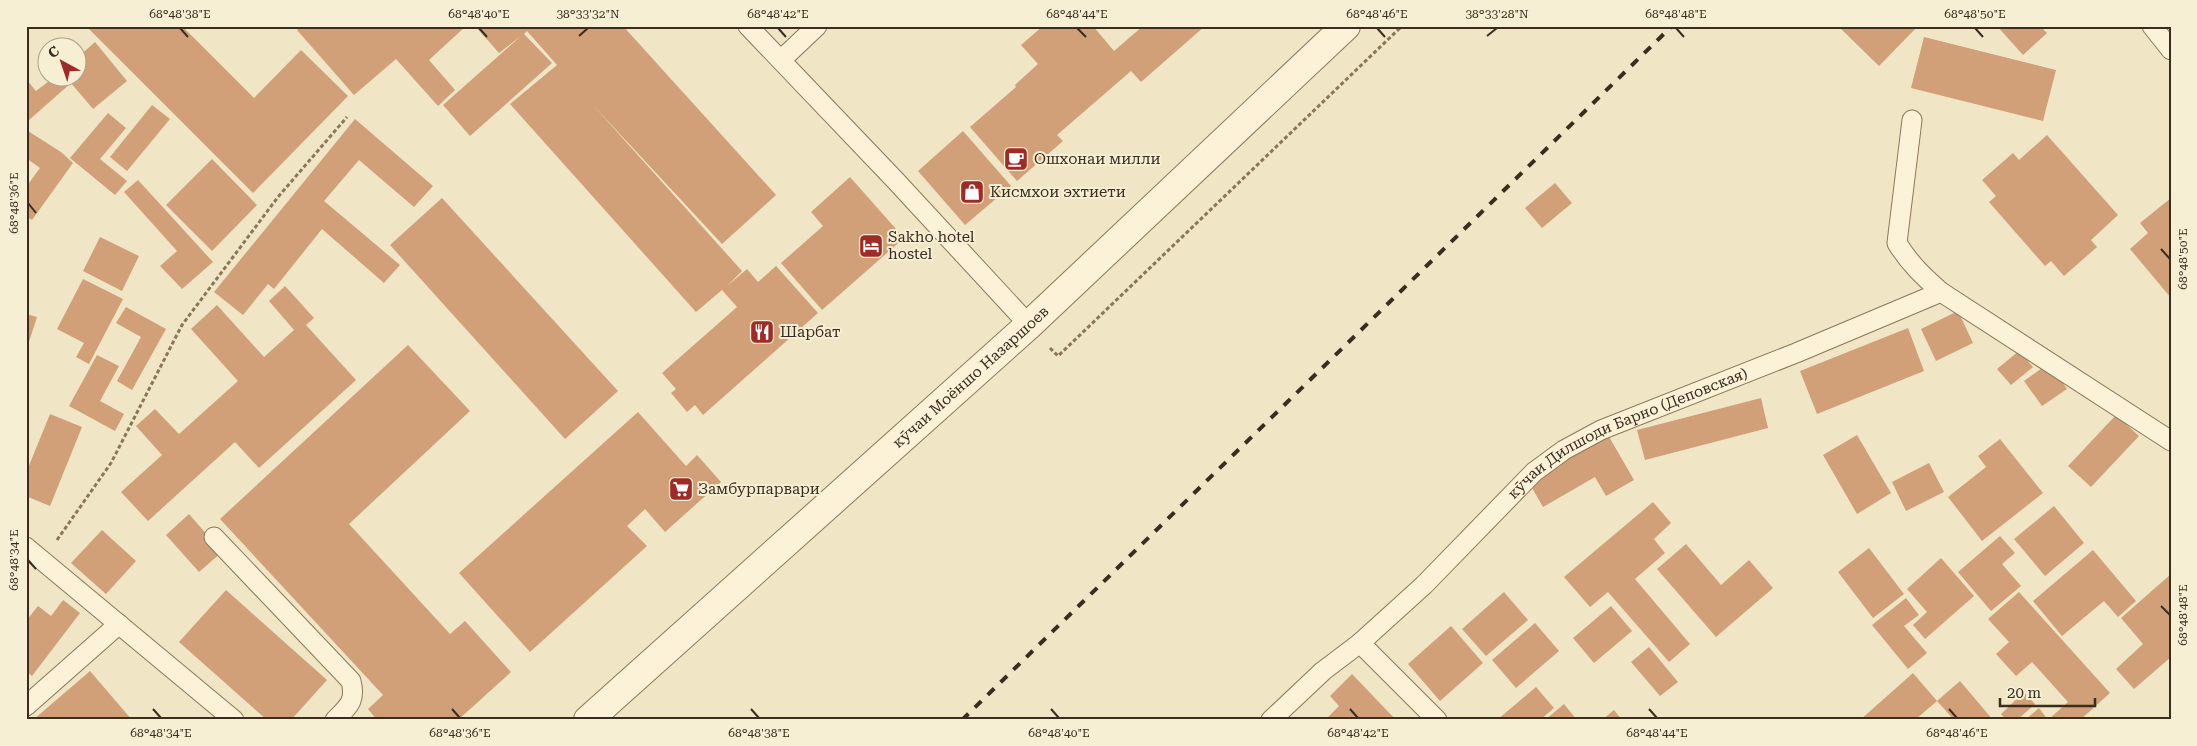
<svg xmlns="http://www.w3.org/2000/svg" width="2197" height="746" viewBox="0 0 2197 746" font-family="'Roboto Serif',serif">
<rect width="100%" height="100%" fill="#f0e5c4"/>
<!-- building -->
<path fill="#d1a078" d="M86,26H182L254,98L301,50L348,96L253,193Z
M301,26H466L429,60L455,90L438,106L396,59L354,95L297,30Z
M475,26H623L776,195L722,244L592,104L742,271L727,286L747,269L758,282L776,266L818,313L703,415L695,405L687,412L671,393L676,389L662,373L737,307L722,290L696,312L510,104L557,65L527,31L524,34L552,63L470,136L443,105L521,36L499,53Z
M1043,26H1093L1114,51L1143,26H1205L1141,82L1131,71L1057,135L1063,141L1017,181L970,127L1016,87L1015,85L1038,64L1021,45Z
M1838,26H1918L1879,66Z
M1997,26H2046L2043,29L2047,33L2023,55Z
M1924,37L2056,70L2043,121L1911,88Z
M95,42L127,81L93,109L71,83L29,120L26,117V79L36,91L53,78H78V57Z
M152,105L170,119L127,171L110,157Z
M108,113L126,128L100,159L127,181L115,195L70,158Z
M355,119L433,186L414,207L359,160L324,201L400,265L384,283L322,229L274,289L268,284L243,315L214,292Z
M28,131L61,152L73,163L32,220L26,216V187L40,168L26,158V134Z
M963,131L1011,186L965,225L918,171Z
M2047,135L2118,215L2091,240L2097,247L2064,276L2051,261L2045,266L1989,202L1996,196L1982,180L2013,153L2019,160Z
M212,159L257,205L212,251L166,205Z
M850,177L904,238L822,310L781,263L823,226L811,212Z
M138,180L213,262L182,289L160,266L177,251L124,192Z
M1555,183L1572,203L1542,228L1525,208Z
M442,198L618,391L565,439L390,245Z
M2171,198V298L2130,249L2148,233L2140,223Z
M100,237L139,256L122,291L83,271Z
M83,279L123,299L89,364L76,357L84,343L57,329Z
M285,286L314,318L306,325L356,380L259,468L235,442L148,521L121,492L162,455L136,426L155,409L179,434L238,381L191,329L217,305L264,357L294,330L269,301Z
M126,307L166,329L132,390L117,381L141,337L116,323Z
M1958,311L1973,343L1936,361L1921,329Z
M26,314L37,317L27,348H26Z
M1908,328L1924,371L1817,414L1800,371Z
M408,345L470,411L349,524L450,634L465,621L511,672L458,720H377L368,709L383,695L220,519Z
M2019,351L2033,367L2011,385L1997,369Z
M97,355L119,366L100,401L124,414L115,431L69,406Z
M2049,363L2067,389L2042,406L2024,381Z
M1761,398L1768,428L1645,460L1637,430Z
M638,412L686,466L697,455L721,482L665,532L645,509L627,526L647,546L530,652L459,573Z
M50,414L82,427L50,506L26,496V473Z
M2116,415L2139,436L2091,487L2068,466Z
M1608,435L1634,480L1606,496L1595,477L1543,507L1528,481Z
M1857,435L1891,493L1857,514L1823,455Z
M2000,439L2043,493L1982,541L1948,497L1986,467L1978,456Z
M1929,463L1944,492L1906,511L1892,482Z
M1653,502L1671,523L1654,539L1665,553L1635,579L1690,644L1669,662L1608,592L1590,607L1564,577Z
M2054,506L2084,543L2045,576L2014,539Z
M189,514L222,552L199,572L166,535Z
M102,530L136,561L106,594L71,563Z
M2000,536L2015,553L2002,564L2021,586L1991,611L1958,572Z
M1686,544L1721,585L1749,560L1773,588L1716,637L1657,569Z
M1869,548L1904,594L1873,618L1838,572Z
M2093,550L2136,601L2118,617L2104,601L2062,636L2033,601Z
M1941,558L1974,596L1925,639L1913,625L1927,612L1907,589Z
M2171,574V657L2134,689L2116,669L2143,644L2121,618Z
M226,590L327,680L291,720H267L179,642Z
M1504,592L1528,620L1486,656L1462,629Z
M2019,592L2110,693L2080,720H2025L2039,708L2048,720L2068,702L2032,662L2016,676L1996,654L2009,642L1988,619Z
M1906,598L1919,615L1904,626L1927,653L1908,669L1872,625Z
M63,600L80,613L32,676L26,671V621L38,606L51,616Z
M1611,606L1632,631L1594,663L1573,638Z
M1535,623L1559,651L1516,688L1492,660Z
M1451,626L1483,663L1440,701L1408,664Z
M1649,647L1678,682L1660,696L1631,662Z
M90,671L132,720H33Z
M1913,673L1937,701L1960,681L1993,720H1954L1937,701L1915,720H1860Z
M1352,674L1396,720H1325L1339,706L1330,696Z
M1536,687L1554,708L1540,720H1497Z
M2024,692L2035,704L2017,720H2006L2001,714Z
M1564,704L1577,720H1545Z
M1614,710L1622,720H1602Z"/>
<g fill="none" stroke-linecap="round" stroke-linejoin="round">
<defs>
<g id="lane">
<path d="M748,26L895,180L1029,325"/>
<path d="M2152,26L2171,50"/>
<path d="M781,60L817,26"/>
<path d="M1912,120L1897,243C1909,263 1924,277 1941,292L2171,441"/>
<path d="M214,537L351,681C356,701 349,706 335,720"/>
<path d="M26,547L234,720"/>
<path d="M26,706L119,624"/>
<path d="M1271,720L1323,671L1360,643"/>
<path id="s1" d="M1437,720L1360,643L1424,585L1534,472L1564,450L1601,430L1796,353L1941,292"/>
</g>
<g id="street">
<path id="s2" d="M588,720L1029,325L1346,26"/>
</g>
</defs>
<!-- lane casing -->
<use href="#lane" stroke="#8c7659" stroke-width="21"/>
<!-- street casing -->
<use href="#street" stroke="#8c7659" stroke-width="30"/>
<!-- path -->
<path stroke="#8c7659" stroke-width="3" stroke-dasharray="4 2.5" stroke-linecap="butt" d="M1050,348L1058,356L1402,26
M57,540L111,463L182,325L278,197L347,117"/>
<!-- lane -->
<use href="#lane" stroke="#fbf2d8" stroke-width="19"/>
<!-- street -->
<use href="#street" stroke="#fbf2d8" stroke-width="28"/>
<!-- rail -->
<path stroke="#3b2d1e" stroke-width="4" stroke-dasharray="9 9" stroke-linecap="butt" d="M962,720L1672,26"/>
</g>
<!-- ticks -->
<path fill="none" stroke="#3b2d1e" stroke-width="2" d="M180,28L188,37M479,28L487,37M778,28L786,37M1077,28L1086,37M1377,28L1385,37M1676,28L1684,37M1975,28L1983,37M579,36L588,28M1487,36L1497,28M28,203L36,213M2161,249L2170,259M28,560L36,569M2161,606L2170,615M153,709L161,718M452,709L460,718M751,709L759,718M1051,709L1059,718M1350,709L1358,718M1649,709L1657,718M1949,709L1957,718"/>
<!-- icons -->
<defs>
<symbol id="cafe-square" viewBox="-11 -11 22 22"><rect x="-9" y="-9" width="18" height="18" rx="4" fill="#9f2a26" stroke="#f7efd4"/><path d="M-5.5-4.5H6V0H3Q3 3.5 0 3.5H-2.5Q-5.5 3.5-5.5 0ZM3-3.2v2h1.7v-2ZM-6 4.5H4V6H-6Z" fill="#fff"/></symbol>
<symbol id="shop-square" viewBox="-11 -11 22 22"><rect x="-9" y="-9" width="18" height="18" rx="4" fill="#9f2a26" stroke="#f7efd4"/><path d="M-5-2.5h2.3a2.7 3.5 0 0 1 5.4 0H5L5.5 6h-11ZM-1.5-2.5h3a1.5 2.3 0 0 0-3 0Z" fill="#fff"/></symbol>
<symbol id="hotel-square" viewBox="-11 -11 22 22"><rect x="-9" y="-9" width="18" height="18" rx="4" fill="#9f2a26" stroke="#f7efd4"/><path d="M-6-4.5h1.5V1H6V5H4.5V3h-9V5H-6ZM-4 0a1.8 1.8 0 1 1 3.6 0ZM.5 0V-2.5h3Q6-2.5 6 0Z" fill="#fff"/></symbol>
<symbol id="restaurant-square" viewBox="-11 -11 22 22"><rect x="-9" y="-9" width="18" height="18" rx="4" fill="#9f2a26" stroke="#f7efd4"/><path d="M-5-6h1v4h1v-4h1v4h1v-4h1v5L-1.5 .5V6h-2V.5L-5-1ZM5-6V6H3V1.5H1.5Q1.5-4 5-6Z" fill="#fff"/></symbol>
<symbol id="supermarket-square" viewBox="-11 -11 22 22"><rect x="-9" y="-9" width="18" height="18" rx="4" fill="#9f2a26" stroke="#f7efd4"/><path d="M-6-5.5h2.5l.6 2H6L4.5 2H-2.5L-4.4-4H-6ZM-1.5 3.2a1.3 1.3 0 1 0 .1 0ZM3 3.2a1.3 1.3 0 1 0 .1 0Z" fill="#fff"/></symbol>
</defs>
<g fill-rule="evenodd">
<use href="#cafe-square" x="1002" y="145" width="28" height="28"/>
<use href="#shop-square" x="958" y="178" width="28" height="28"/>
<use href="#hotel-square" x="857" y="232" width="28" height="28"/>
<use href="#restaurant-square" x="748" y="318" width="28" height="28"/>
<use href="#supermarket-square" x="667" y="475" width="28" height="28"/>
</g>
<g text-anchor="middle" dominant-baseline="central" stroke-width="4" stroke-linejoin="round" paint-order="stroke">
<!-- poi labels -->
<g font-size="15" fill="#3b2d1e" stroke="#f7efd4" text-anchor="start">
<text x="1034" y="159">Ошхонаи милли</text>
<text x="990" y="192">Кисмхои эхтиети</text>
<text x="888" y="237">Sakho hotel<tspan x="888" dy="17">hostel</tspan></text>
<text x="780" y="332">Шарбат</text>
<text x="698" y="489">Замбурпарвари</text>
</g>
<!-- street labels -->
<g font-size="15" fill="#3b2d1e" stroke="#f7efd4">
<text stroke="none"><textPath href="#s2" startOffset="514">кӯчаи Моёншо Назаршоев</textPath></text>
<text stroke="none"><textPath href="#s1" startOffset="454">кӯчаи Дилшоди Барно (Деповская)</textPath></text>
</g>
</g>
<!-- border -->
<rect width="2197" height="746" fill="none" stroke="#f7efd4" stroke-width="55"/>
<!-- north arrow -->
<g transform="translate(62 62) rotate(320)"><circle r="24" fill="#f7efd4" stroke="#aca18b"/>
<path d="M0-4L9 19L0 12L-9 19Z" fill="#9f2a26"/>
<text y="-8" font-size="14" font-weight="bold" text-anchor="middle" fill="#3b2d1e">С</text>
</g>
<!-- scale -->
<path d="M2000 698v8h95v-8" fill="none" stroke="#3b2d1e" stroke-width="2.5"/>
<text x="2007" y="698" font-size="15" fill="#3b2d1e" stroke="#f7efd4" stroke-width="4" paint-order="stroke">20 m</text>
<rect x="28" y="28" width="2142" height="690" fill="none" stroke="#3b2d1e" stroke-width="2"/>
<g font-size="12" text-anchor="middle" fill="#3b2d1e">
<text x="180" y="18">68°48'38"E</text>
<text x="479" y="18">68°48'40"E</text>
<text x="588" y="18">38°33'32"N</text>
<text x="778" y="18">68°48'42"E</text>
<text x="1077" y="18">68°48'44"E</text>
<text x="1377" y="18">68°48'46"E</text>
<text x="1497" y="18">38°33'28"N</text>
<text x="1676" y="18">68°48'48"E</text>
<text x="1975" y="18">68°48'50"E</text>
<text transform="translate(14 203) rotate(-90)" y="4">68°48'36"E</text>
<text transform="translate(2183 259) rotate(-90)" y="4">68°48'50"E</text>
<text transform="translate(14 560) rotate(-90)" y="4">68°48'34"E</text>
<text transform="translate(2183 615) rotate(-90)" y="4">68°48'48"E</text>
<text x="161" y="737">68°48'34"E</text>
<text x="460" y="737">68°48'36"E</text>
<text x="759" y="737">68°48'38"E</text>
<text x="1059" y="737">68°48'40"E</text>
<text x="1358" y="737">68°48'42"E</text>
<text x="1657" y="737">68°48'44"E</text>
<text x="1957" y="737">68°48'46"E</text>
</g>
</svg>
